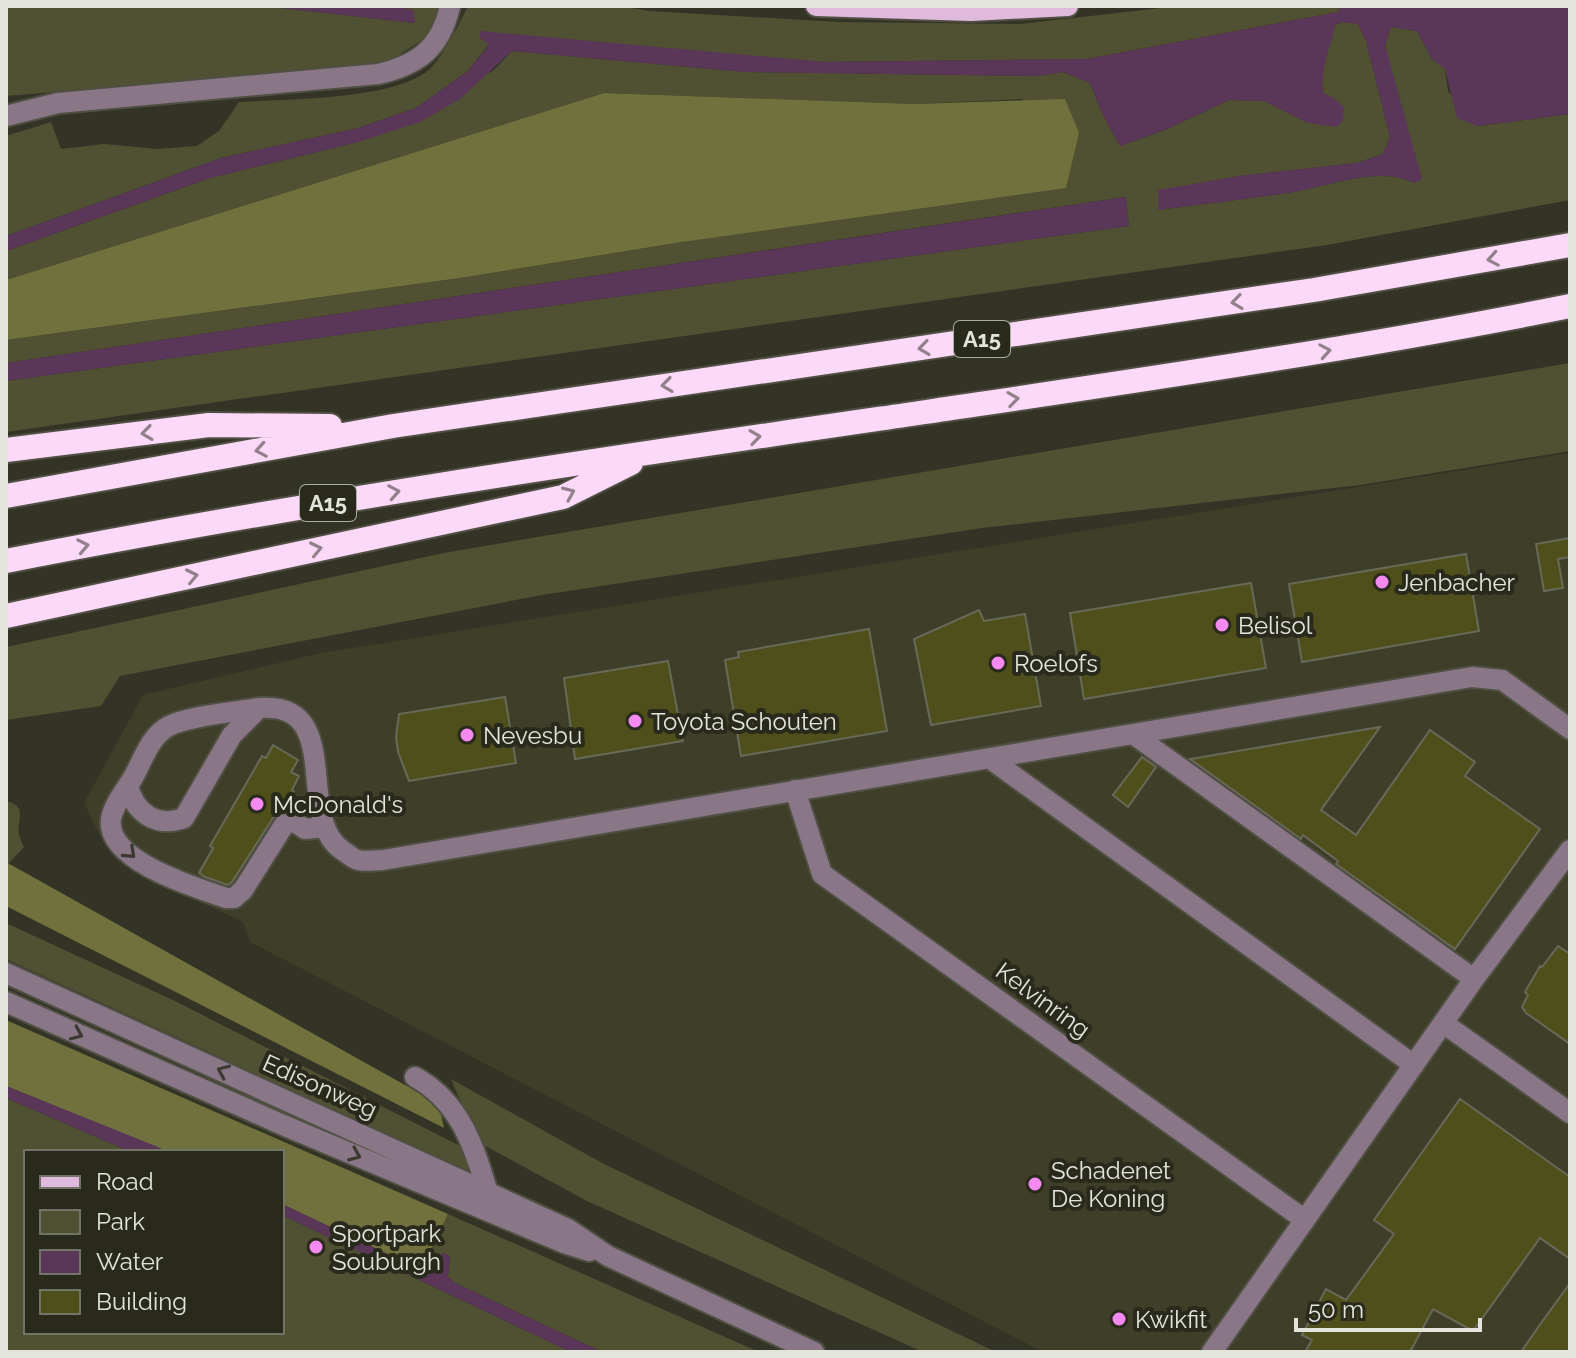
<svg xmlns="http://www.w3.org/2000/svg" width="1576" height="1358" viewBox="0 0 1576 1358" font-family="Raleway,sans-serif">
<rect width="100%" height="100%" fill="#333426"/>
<!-- built -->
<path fill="#3e3e29" d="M1570,453V1352H1043L250,942L243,922L131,870L99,834L84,803L143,695L321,653Z"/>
<!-- green -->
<path fill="#505033" d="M22,6H263L414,23L413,10L394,6H441L430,30L422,40L391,60L333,69L6,96V7Z
M468,6H620L649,11L839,22L1020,24L1179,6H1342L1338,12L1087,59L826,62L489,44L468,71L416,108L358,128L221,158L6,236V136L51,122L61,149L104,144L157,149L197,146L219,131L239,102C287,99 395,100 430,69C441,59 461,21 468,6Z
M1341,22L1358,24L1366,41L1390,137L1383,154L1357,163L1239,176L1158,210C1203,204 1249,199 1294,192C1334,185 1376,166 1415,183L1385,45L1391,27L1417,31L1432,59L1445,69L1448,91L1478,126L1570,114V200L1327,245L6,432V381L1129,226L1125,197L6,363V340L460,278L682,242L1024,99L915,104L604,93L6,280V251L210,178L358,142L494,70L512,51L745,72L1038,76L1063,72L1090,83L1102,113L1120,146L1167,129L1229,100L1264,101L1308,123L1323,94L1321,77L1334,26Z
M1570,363V451L1360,485L982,528L542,595L120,676L101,706L6,720V647L449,552Z
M6,801C29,807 16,819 19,834C20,839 22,843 24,847L8,864L6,862Z
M6,923L175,1001L468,1150L474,1180L226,1060L6,959Z
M451,1079L604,1164L996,1352H923L587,1201L478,1142Z
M6,1098L131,1152H26V1332H282V1215L571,1352H6Z
M448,1214L759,1352H602L455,1283L448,1277L450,1256L443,1253L428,1270H421Z"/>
<!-- forest -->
<path fill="#71713e" d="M604,93L915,104L1065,99L1079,133L1066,188L682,242L460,278L6,340V280Z
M6,862L430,1099L440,1110L444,1128L6,906Z
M6,1020L448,1214L421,1270L282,1204V1152H168L6,1086Z"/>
<!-- water -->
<path fill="#5a3658" d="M263,6H394L413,10L415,23Z
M1342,6H1570V114L1477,126L1457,118L1445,69L1432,59L1417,31L1391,27L1385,45L1422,179L1415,183C1376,166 1334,185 1294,192C1249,199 1203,204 1158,210V190L1239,176L1357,163L1383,154L1390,137L1366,41L1358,24L1341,22L1335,25C1330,50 1320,68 1323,93L1332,97L1344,107L1343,121L1336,127L1308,123L1264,101L1229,100L1167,129L1120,146L1102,113L1090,83L1063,72L1038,76L745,72L512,51L460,99L420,122L358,142L210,178L6,251V236L221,158L358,128L416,108L468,71L489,45L480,38V31L826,62L1087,59L1338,12Z
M1126,197L1129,226L6,381V363Z
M6,1086L158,1147L168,1152H131L6,1098Z
M282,1204L421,1270H428L443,1253L450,1256L448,1277L455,1283L602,1352H571L282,1215Z"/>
<!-- building -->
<path fill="#4f4f1b" stroke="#686959" stroke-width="2" d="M1570,538V557L1558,559L1563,588L1544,591L1536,544Z
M1466,554L1479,631L1302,662L1289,584Z
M1251,583L1266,668L1084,699L1070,613Z
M979,610L984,621L1025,614L1041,706L931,725L914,639Z
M869,629L887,731L741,756L725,660L739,657L738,652Z
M668,661L683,741L575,759L564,678Z
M505,697L516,763L409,781L398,752L396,737L399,714Z
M1380,727L1321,810L1356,835L1430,730L1475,762L1465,776L1540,829L1455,949L1336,864L1338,861L1303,835L1301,839L1190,759Z
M273,745L298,760L291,772L299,776L292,790L294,792L284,811L273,818L232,882L228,885L205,877L199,873L213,848L210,846L262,756L266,758Z
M1142,757L1156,767L1128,807L1113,795Z
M1558,946L1570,954V1044L1526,1013L1522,1007L1528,995L1525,992L1540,966L1542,967Z
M1460,1099L1570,1177V1259L1540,1238L1473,1331L1433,1309L1410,1352H1305L1312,1340L1302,1335L1326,1289L1346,1300L1394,1234L1374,1220Z
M1570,1283V1352H1521L1539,1326Z"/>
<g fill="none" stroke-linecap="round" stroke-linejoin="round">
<defs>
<path id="minor" d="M6,116L58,103L378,74C419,65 441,47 450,6
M259,708C346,701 294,817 342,850C347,853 353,859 358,860C365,862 375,860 383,860L1472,677L1502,680L1570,729
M1133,734L1474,979
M989,758L1414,1065
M128,786C135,813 156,828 184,818L232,735L259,708C235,712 189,716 169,726C151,735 143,759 134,776C127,788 113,805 111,819C105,861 197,888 226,898H234L243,890L284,825L293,821L305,829L325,827
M795,790L822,874L1305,1220
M6,973L568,1229L608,1256L814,1352
M6,1002L283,1125L564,1243L589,1251
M1443,1023L1570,1113
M415,1077C460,1102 474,1146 488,1193
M1212,1352L1474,979L1570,850"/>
<path id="major" d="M816,6L971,11L1068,6"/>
<path id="highway" d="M6,450L209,425L330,426
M6,496L393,426L1314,290L1570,245
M6,561C311,501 618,457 926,412C1141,380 1356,349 1570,306
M6,616L563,497L631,463"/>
</defs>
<!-- minor casing -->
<use href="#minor" stroke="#4f5043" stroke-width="24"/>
<!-- major casing -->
<use href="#major" stroke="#4f5043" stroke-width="24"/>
<!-- highway casing -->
<use href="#highway" stroke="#4f5043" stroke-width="28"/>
<!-- minor -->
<use href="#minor" stroke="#897787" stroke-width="20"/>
<!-- major -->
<use href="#major" stroke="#dfbadc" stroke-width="20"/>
<!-- highway -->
<use href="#highway" stroke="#fcd8f9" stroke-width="24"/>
</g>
<!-- one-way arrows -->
<defs><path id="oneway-chevron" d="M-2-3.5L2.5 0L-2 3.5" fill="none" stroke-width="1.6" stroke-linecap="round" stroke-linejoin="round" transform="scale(2)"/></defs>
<g stroke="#92818a">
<use href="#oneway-chevron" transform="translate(1493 259) rotate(170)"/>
<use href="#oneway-chevron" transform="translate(1237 302) rotate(172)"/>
<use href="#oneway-chevron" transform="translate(924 348) rotate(172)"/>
<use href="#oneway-chevron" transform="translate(1325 351) rotate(-10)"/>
<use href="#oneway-chevron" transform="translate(667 385) rotate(172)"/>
<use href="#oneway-chevron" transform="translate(1013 399) rotate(-8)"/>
<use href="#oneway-chevron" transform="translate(147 433) rotate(172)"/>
<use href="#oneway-chevron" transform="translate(755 437) rotate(-8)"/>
<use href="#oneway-chevron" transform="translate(261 450) rotate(170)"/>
<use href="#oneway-chevron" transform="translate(394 492) rotate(-10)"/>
<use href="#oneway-chevron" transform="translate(569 493) rotate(-23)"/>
<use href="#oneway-chevron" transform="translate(83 546) rotate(-11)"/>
<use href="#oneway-chevron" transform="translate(316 549) rotate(-12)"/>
<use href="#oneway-chevron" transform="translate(192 576) rotate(-12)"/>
</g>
<g stroke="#3c3931">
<use href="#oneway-chevron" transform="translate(130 853) rotate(43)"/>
<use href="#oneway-chevron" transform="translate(77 1034) rotate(24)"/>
<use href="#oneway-chevron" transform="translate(223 1071) rotate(-156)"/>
<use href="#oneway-chevron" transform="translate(355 1155) rotate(23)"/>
</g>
<!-- markers -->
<g fill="#f489f0" stroke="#292a1c" stroke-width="3">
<circle cx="1382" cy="582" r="8"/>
<circle cx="1222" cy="625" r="8"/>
<circle cx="998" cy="663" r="8"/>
<circle cx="635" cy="721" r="8"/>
<circle cx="467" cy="735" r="8"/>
<circle cx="257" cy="804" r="8"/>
<circle cx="1035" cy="1184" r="8"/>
<circle cx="316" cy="1247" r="8"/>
<circle cx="1119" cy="1319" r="8"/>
</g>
<g text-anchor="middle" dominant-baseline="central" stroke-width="8" stroke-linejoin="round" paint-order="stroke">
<!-- shield labels -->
<g fill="#292a1c" stroke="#abaca2" stroke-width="2">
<rect x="954" y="321" width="56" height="36" rx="6"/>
<rect x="300" y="485" width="56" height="36" rx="6"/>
</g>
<g font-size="22" font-weight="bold" fill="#e3e4db">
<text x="982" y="339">A15</text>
<text x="328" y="503">A15</text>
</g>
<!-- poi labels -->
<g font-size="24" fill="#e3e4db" stroke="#292a1c" text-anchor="start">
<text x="1398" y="582">Jenbacher</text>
<text x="1238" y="625">Belisol</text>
<text x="1014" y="663">Roelofs</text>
<text x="651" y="721">Toyota Schouten</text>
<text x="483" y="735">Nevesbu</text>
<text x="273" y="804">McDonald's</text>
<text x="1051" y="1170">Schadenet<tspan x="1051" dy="28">De Koning</tspan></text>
<text x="332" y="1233">Sportpark<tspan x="332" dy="28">Souburgh</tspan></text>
<text x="1135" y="1319">Kwikfit</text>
</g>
<!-- street labels -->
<g font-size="24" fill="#e3e4db" stroke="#292a1c">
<text transform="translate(1043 1000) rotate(36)">Kelvinring</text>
<text transform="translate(320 1086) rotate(24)">Edisonweg</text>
</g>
</g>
<!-- border -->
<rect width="1576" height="1358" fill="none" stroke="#e3e4db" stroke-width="16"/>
<!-- legend -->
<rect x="24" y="1150" width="260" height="184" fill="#292a1c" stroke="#737468" stroke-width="2"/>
<rect x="40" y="1176" width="40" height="12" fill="#dfbadc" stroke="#737468" stroke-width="2"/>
<text x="96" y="1190" font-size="24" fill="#e3e4db">Road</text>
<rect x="40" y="1210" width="40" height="24" fill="#505033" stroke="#737468" stroke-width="2"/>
<text x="96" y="1230" font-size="24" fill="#e3e4db">Park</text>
<rect x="40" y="1250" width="40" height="24" fill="#5a3658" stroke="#737468" stroke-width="2"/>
<text x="96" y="1270" font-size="24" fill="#e3e4db">Water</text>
<rect x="40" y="1290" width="40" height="24" fill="#4f4f1b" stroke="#737468" stroke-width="2"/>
<text x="96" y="1310" font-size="24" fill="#e3e4db">Building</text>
<!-- scale -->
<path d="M1296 1318v12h184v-12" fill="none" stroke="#e3e4db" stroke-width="4"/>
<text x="1308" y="1318" font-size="24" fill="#e3e4db" stroke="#292a1c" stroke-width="6" paint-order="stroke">50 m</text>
</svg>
